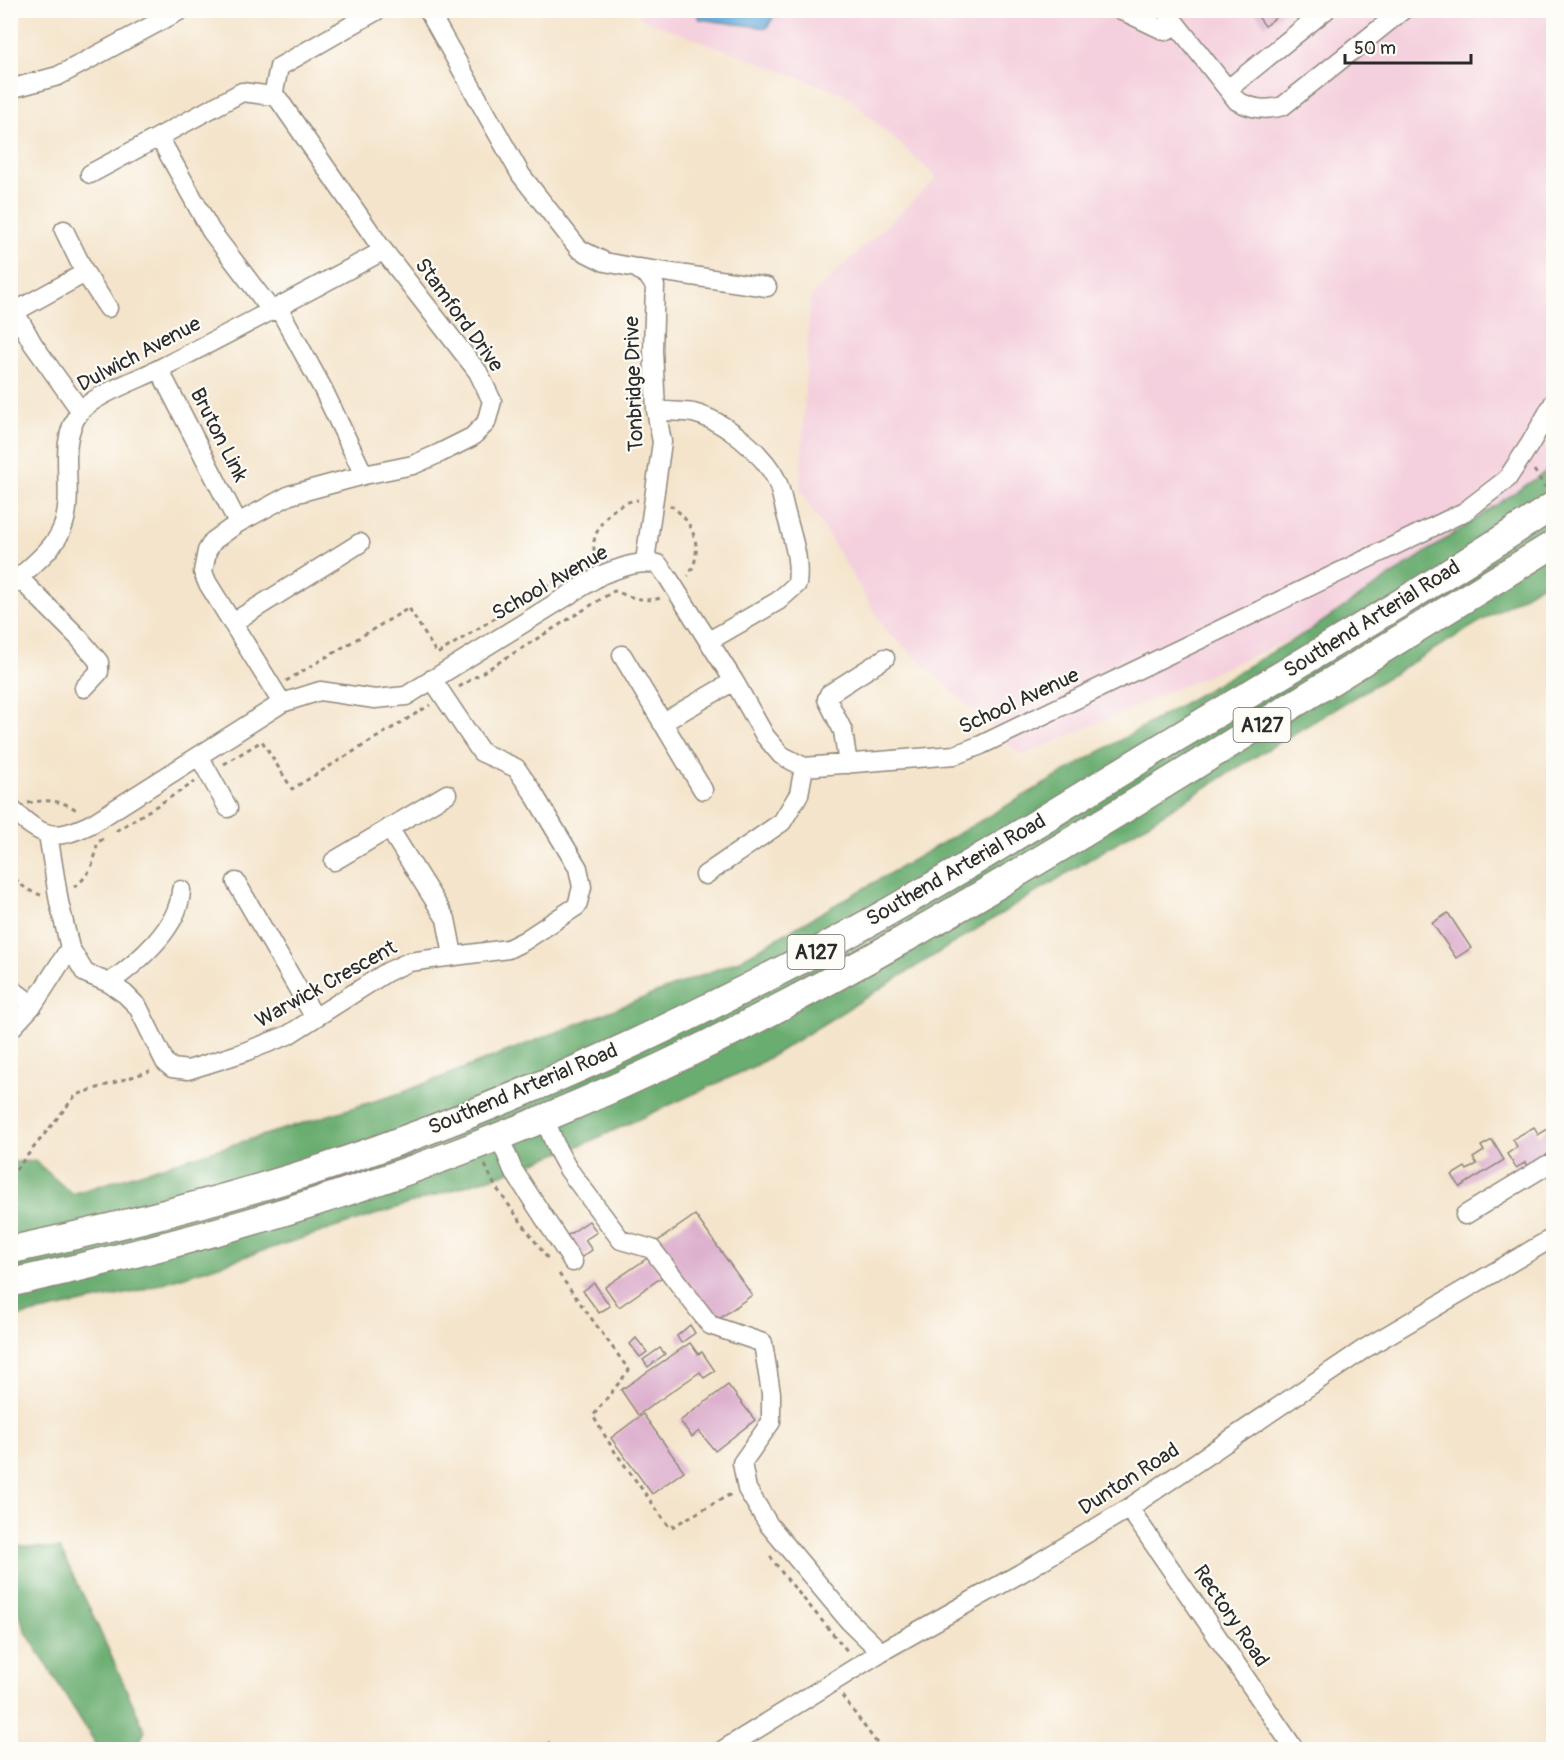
<svg xmlns="http://www.w3.org/2000/svg" width="1564" height="1760" viewBox="0 0 1564 1760" font-family="Pangolin,sans-serif">
<rect width="100%" height="100%" fill="#fdfcf7"/>
<filter id="ink" filterUnits="userSpaceOnUse"><feTurbulence type="fractalNoise" baseFrequency=".0167" numOctaves="2"/><feDisplacementMap in="SourceGraphic" scale="12" xChannelSelector="R" yChannelSelector="G"/><feConvolveMatrix kernelMatrix="1 2 1 2 8 2 1 2 1" color-interpolation-filters="sRGB"/></filter>
<filter id="wash" filterUnits="userSpaceOnUse"><feTurbulence type="fractalNoise" baseFrequency=".008" numOctaves="4" result="noise"/><feDisplacementMap in="SourceGraphic" scale="24" xChannelSelector="R" yChannelSelector="G"/><feGaussianBlur stdDeviation="1.35" result="paint"/><feColorMatrix in="noise" values="0 0 0 0 0 0 0 0 0 0 0 0 0 0 0 0 0 1.4 0 .05"/><feComposite in="paint" operator="in"/></filter>
<g filter="url(#wash)">
<rect width="100%" height="100%" fill="#f4e4cb"/>
<!-- built -->
<path fill="#f4cfdd" d="M636,11H1553V467L1307,632L1022,756L885,629L800,489L810,297L937,178L846,95L642,19Z"/>
<!-- forest -->
<path fill="#6aad71" stroke="#4a6c4e" stroke-width="1.5" d="M1553,467V578L1258,755L757,1065L584,1144L496,1176L135,1292L11,1318L10,1162L35,1161L72,1194L401,1093L738,961L1307,632Z
M18,1546L60,1549L90,1609L145,1731L136,1749H99L26,1632L11,1592V1557Z"/>
<!-- water -->
<path fill="#65abdb" stroke="#486b83" stroke-width="1.5" d="M696,11H777L767,28L699,19Z"/>
<g id="blocks">
<!-- building -->
<path fill="#ddb0ce" d="M1253,10H1285L1265,26Z
M1448,913L1471,948L1456,958L1432,923Z
M1534,1127L1538,1135L1551,1127L1554,1131V1151L1528,1166L1526,1162L1516,1168L1507,1154L1517,1147L1513,1139Z
M1492,1140L1504,1160L1460,1187L1452,1175L1465,1167L1467,1170L1477,1164L1473,1158L1484,1151L1481,1146Z
M695,1215L752,1295L712,1324L655,1243Z
M589,1221L597,1232L585,1240L592,1250L576,1261L561,1240Z
M649,1257L662,1277L619,1307L605,1287Z
M594,1283L610,1306L599,1313L583,1291Z
M690,1325L695,1333L681,1343L677,1336Z
M636,1338L647,1352L640,1357L630,1344Z
M690,1343L698,1354L702,1352L715,1371L704,1378L700,1372L638,1415L621,1390Z
M660,1348L665,1354L648,1367L643,1360Z
M728,1385L755,1420L715,1451L699,1431L692,1437L680,1421Z
M643,1414L684,1471L652,1494L611,1438Z
M549,1742L554,1750H532L542,1743L544,1746Z"/>
</g>
</g>
<g filter="url(#ink)">
<use href="#blocks" fill-opacity="0" stroke="#90887b" stroke-width="1.5"/>
<g fill="none" stroke-linecap="round" stroke-linejoin="round">
<defs>
<path id="minor" d="M428,10L521,175L579,249L605,262L636,268L648,276L655,286L653,350L656,410L662,442L645,561
M1121,10L1165,31L1177,25
M1165,10L1237,101C1253,109 1266,111 1283,106L1403,10
M10,89L58,76L181,10
M1228,89L1326,10
M273,96L279,67L378,10
M159,137L211,231L271,310
M90,174L242,92L273,96L279,100L380,246L478,372L492,401L486,423L472,437L440,453L413,465L364,475L290,495L238,523L213,541L207,551L203,572L207,582L282,703
M64,230L85,273L108,308
M638,268L767,287
M10,303L33,344L80,410
M278,307L323,389L364,475
M14,312L85,273
M159,369L238,523
M656,410C668,412 681,411 693,413C723,420 764,453 777,481C782,493 784,509 788,521C794,544 800,561 797,584L778,601L709,641
M19,578L79,638L99,662V672L84,688
M10,586C27,569 53,551 62,529C77,493 55,446 79,413C91,396 139,379 159,369C232,332 305,293 377,254L380,246
M232,623L360,543
M622,655L703,790
M662,723L734,681
M199,756L228,808
M848,764L843,731L827,699L829,694L885,658
M10,808C43,837 52,843 93,823L282,703L320,691L375,699L406,696L601,575C620,568 638,560 658,564L667,576L734,681L765,736L781,755L804,767L955,755L981,745L1464,512L1507,479L1530,444L1554,402
M389,828L446,919L453,955
M334,861L447,794
M705,875L782,822L799,794L804,767
M236,882L315,1018
M70,948L85,973L109,983L125,994L138,1007L165,1062L172,1068L188,1070L242,1053L288,1035L387,972L409,962L508,949L524,941L577,906L582,887L578,868L532,791L516,768L481,752L432,679
M109,983C137,963 180,927 181,890
M10,988L33,1005
M10,1030L33,1005L70,948L59,902L48,834
M544,1117L557,1149L568,1169L621,1240L652,1249L710,1325L763,1343L771,1393V1422L742,1463L747,1489L769,1525L849,1621L881,1652
M499,1136L513,1170L573,1262
M1465,1215L1547,1165L1554,1167
M1129,1508L1295,1750
M723,1750L881,1652L1021,1573L1129,1508L1364,1349L1554,1237"/>
<path id="highway" d="M10,1250C118,1227 224,1200 329,1166C490,1112 647,1041 797,962C922,896 1042,820 1163,746C1294,667 1426,590 1554,505
M10,1283C234,1235 451,1165 658,1068C823,990 978,898 1134,803C1274,717 1414,631 1554,544"/>
</defs>
<!-- minor casing -->
<use href="#minor" stroke="#90887b" stroke-width="21"/>
<!-- highway casing -->
<use href="#highway" stroke="#90887b" stroke-width="30"/>
<!-- path -->
<path stroke="#90887b" stroke-width="3" stroke-dasharray="4.5 4.5" stroke-linecap="butt" d="M1547,386L1554,377
M1534,470L1545,487
M670,505C694,521 705,551 688,576
M595,560C595,554 593,547 594,541C599,520 616,502 638,500
M286,681L409,608L437,654L595,556
M459,687L614,591C628,596 648,604 663,597
M224,764L262,741L292,789L430,705
M28,803C48,799 62,800 78,811
M116,831L195,782
M10,871C18,884 27,891 41,895
M74,887C89,877 96,860 97,843L103,839
M485,1165L495,1186L548,1259
M10,1177L76,1095L150,1071
M559,1274L629,1370L593,1416L613,1449L670,1528L729,1495L731,1498
M770,1556L783,1574L849,1653
M842,1696L882,1750"/>
<!-- minor -->
<use href="#minor" stroke="#fff" stroke-width="18"/>
<!-- highway -->
<use href="#highway" stroke="#fff" stroke-width="27"/>
</g>
</g>
<g text-anchor="middle" dominant-baseline="central" stroke-width="4.5" stroke-linejoin="round" paint-order="stroke">
<!-- shield labels -->
<g fill="#fdfcf7" stroke="#6a6a68" stroke-width="1.5">
<rect x="1233.5" y="708" width="57" height="34" rx="4.5"/>
<rect x="787.5" y="935" width="57" height="34" rx="4.5"/>
</g>
<g font-size="20" font-weight="bold" fill="#2b2b2b">
<text x="1262" y="725">A127</text>
<text x="816" y="952">A127</text>
</g>
<!-- street labels -->
<g font-size="21" fill="#2b2b2b" stroke="#fdfcf7">
<text transform="translate(459 315) rotate(54)">Stamford Drive</text>
<text transform="translate(139 354) rotate(-28)">Dulwich Avenue</text>
<text transform="translate(634 384) rotate(-92)">Tonbridge Drive</text>
<text transform="translate(219 435) rotate(63)">Bruton Link</text>
<text transform="translate(550 583) rotate(-30)">School Avenue</text>
<text transform="translate(1372 619) rotate(-32)">Southend Arterial Road</text>
<text transform="translate(1019 701) rotate(-25)">School Avenue</text>
<text transform="translate(956 870) rotate(-30)">Southend Arterial Road</text>
<text transform="translate(326 984) rotate(-29)">Warwick Crescent</text>
<text transform="translate(523 1089) rotate(-23)">Southend Arterial Road</text>
<text transform="translate(1129 1479) rotate(-33)">Dunton Road</text>
<text transform="translate(1231 1616) rotate(56)">Rectory Road</text>
</g>
</g>
<!-- margin -->
<rect width="1564" height="1760" fill="none" stroke="#fdfcf7" stroke-width="36"/>
<!-- scale -->
<path d="M1345 54v9h126v-9" fill="none" stroke="#2b2b2b" stroke-width="3"/>
<text x="1354" y="54" font-size="18" fill="#2b2b2b" stroke="#fdfcf7" stroke-width="4.5" paint-order="stroke">50 m</text>
</svg>
